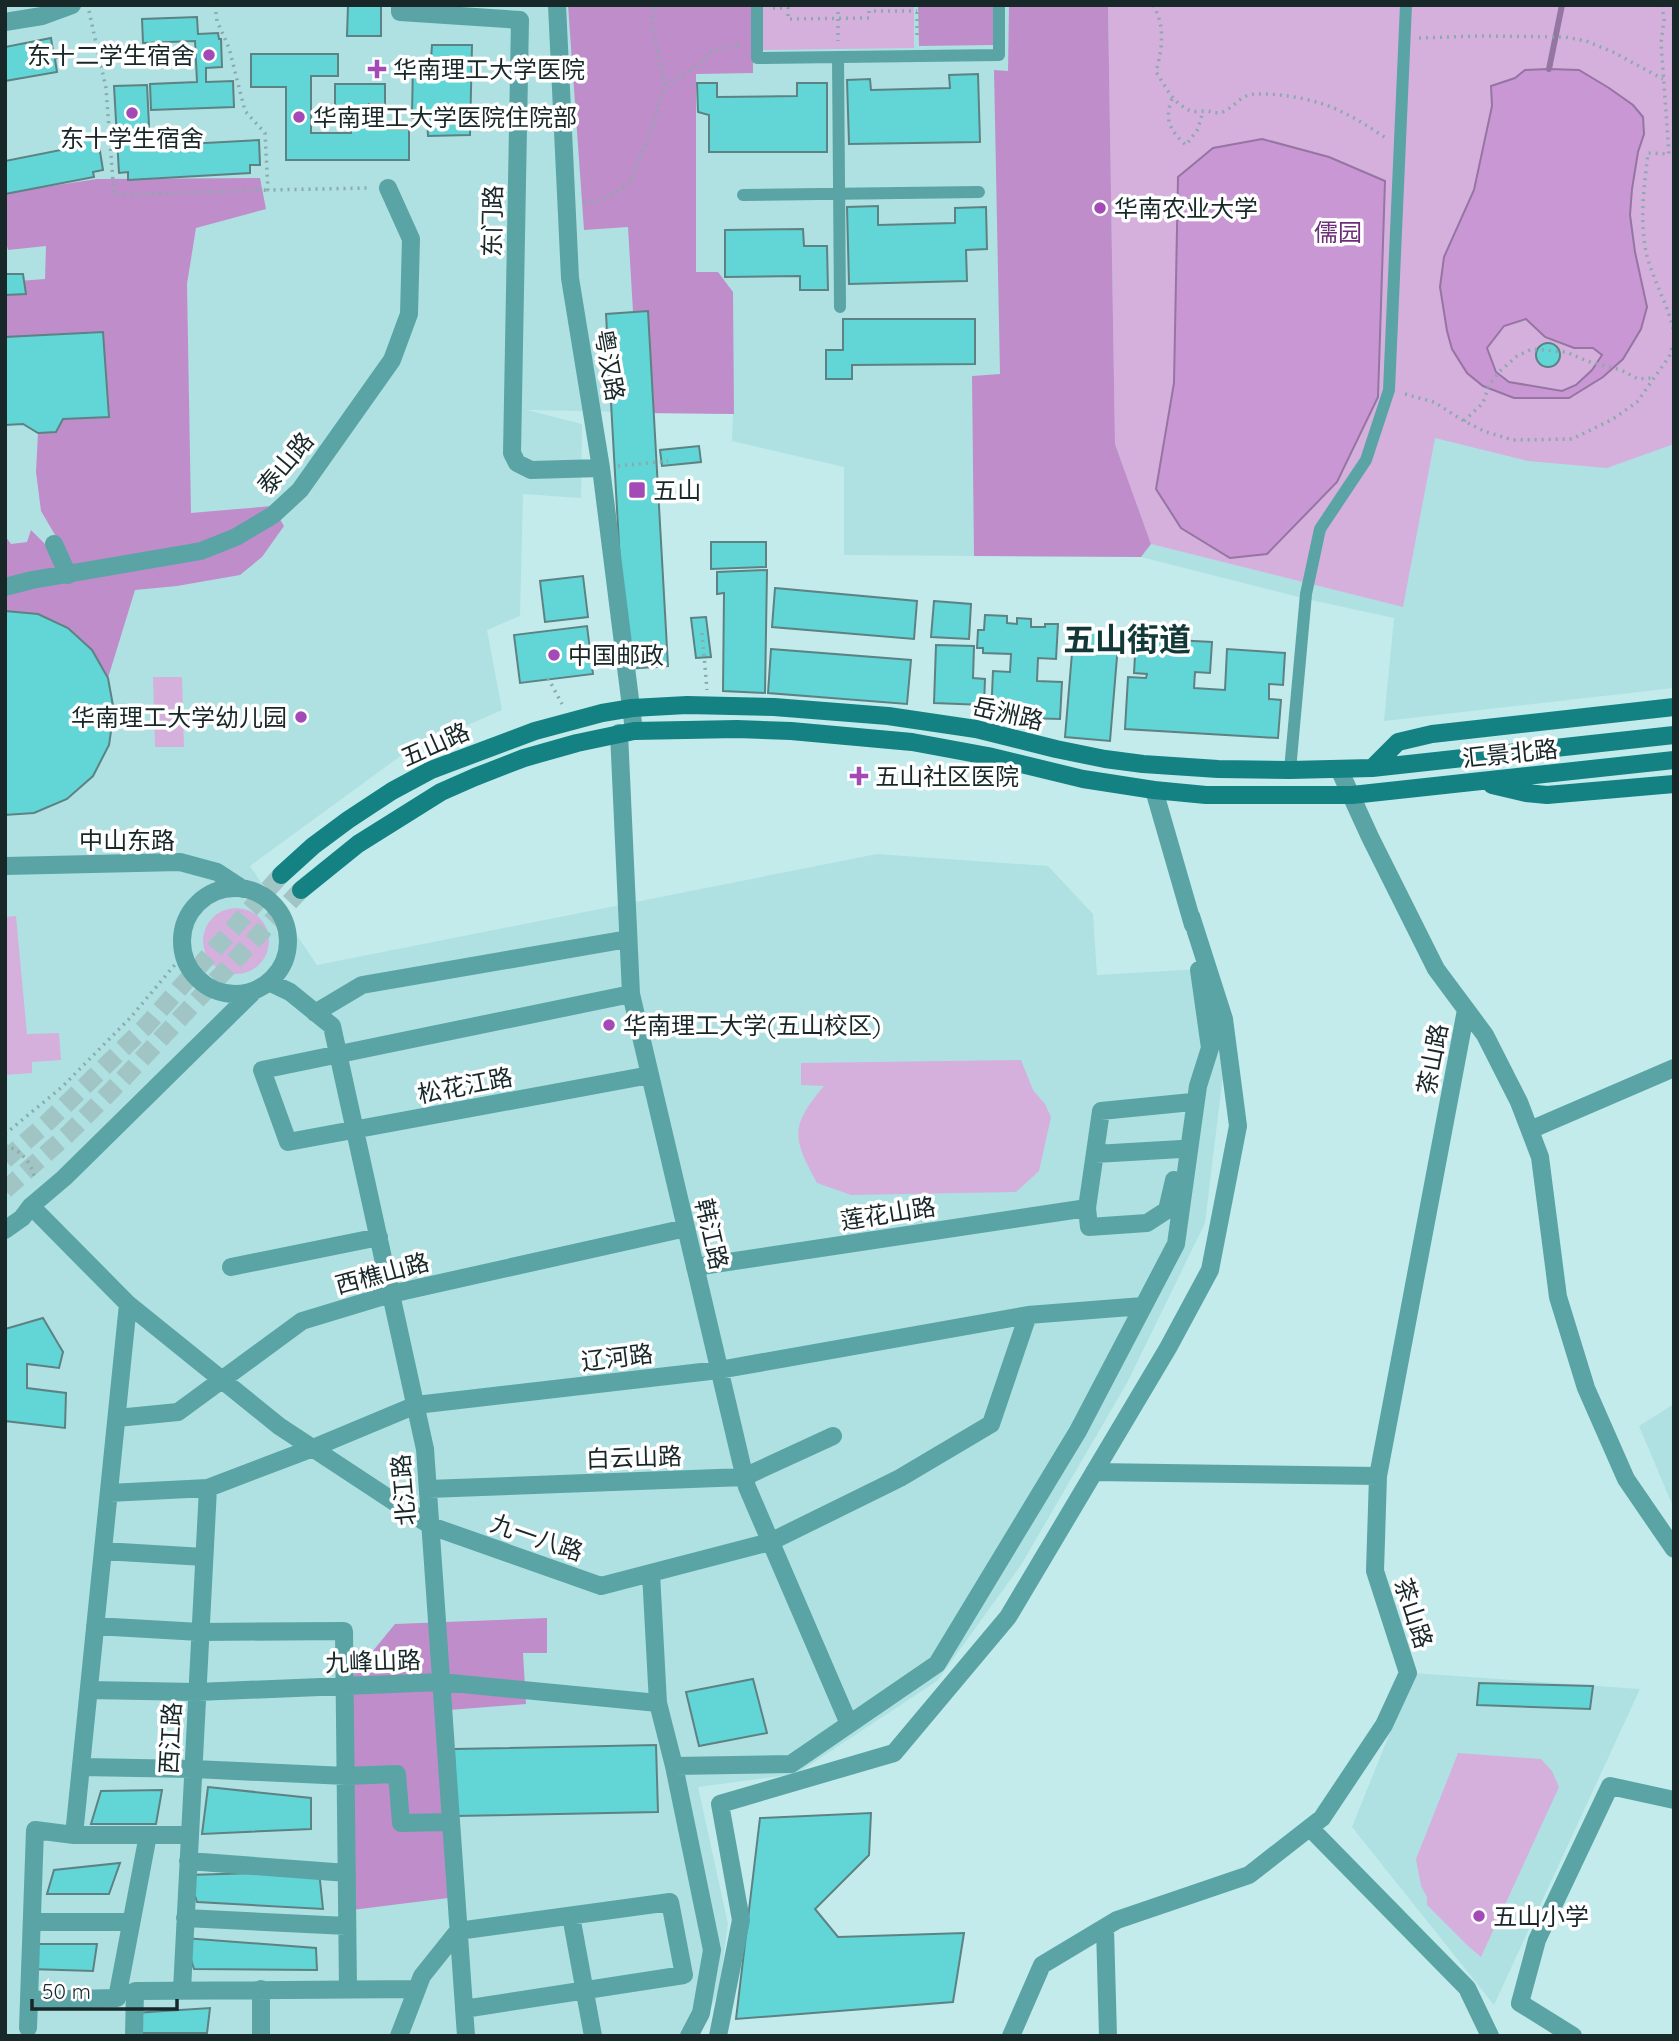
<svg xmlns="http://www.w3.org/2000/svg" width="1679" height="2041" viewBox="0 0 1679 2041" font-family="Quicksand,'Noto Sans SC',sans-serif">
<rect width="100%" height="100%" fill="#c3ebeb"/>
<!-- built -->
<path fill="#afe1e2" d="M5,5H1674V688L1384,721L1394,618L1311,600L1141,557L844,555V467L732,441L733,414L527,410L582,424L581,498L523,494L520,616L487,630L502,710L406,752L250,866L317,965L877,854L1048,866L1093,914L1097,975L1202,969L1223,1075L1205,1223L1127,1383L1021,1565L937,1681L796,1774L698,1787L728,1924L719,1990L699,2036H5Z
M1674,1404V1509L1639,1426Z
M1414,1673L1640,1689L1494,2005L1352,1827Z"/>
<!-- green -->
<path fill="#d5b0dd" d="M762,5H914V48L763,50Z
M1108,5H1674V444L1607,468L1528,461L1435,438L1403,607L1151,544L1115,444Z
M182,677L184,747H155L153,677Z
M203 941a33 33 0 1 1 66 0a33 33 0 1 1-66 0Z
M16,916L27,1034L59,1033L61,1060L32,1062V1073L5,1075V917Z
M1021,1060L1033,1090L1045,1104L1051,1117L1039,1171L1016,1192L851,1195L817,1183C792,1138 790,1126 824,1086L801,1085V1063Z
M1458,1753L1541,1759L1552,1771L1559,1787L1481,1957L1468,1946L1427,1905V1897L1421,1886L1416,1859Z"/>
<!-- forest -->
<path fill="#c08dcb" d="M568,5H753V73L696,74V272H718L733,292L734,414L639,413L628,227L584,230Z
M918,5H993V45L919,46Z
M1009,5H1108L1115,444L1151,544L1141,557L974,556L972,376L1000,374L994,70L1008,71Z
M260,178L266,209L196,228L187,284L191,513L272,506L284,526L262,557L240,575L177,586L135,590L108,678L92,650L68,628L38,614L5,611V536L11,544L27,542L31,530L49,548L58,540L41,511L36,472L38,433L56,432L63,419L109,416L103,332L5,337V282L45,279L46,246L8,250L5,239V193L97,179Z
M547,1618V1653H523L526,1704L449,1710L464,1896L352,1910L340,1691L395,1624Z"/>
<!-- water -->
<path fill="#ca97d5" stroke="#9575a1" stroke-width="2" fill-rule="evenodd" d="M1549,69L1579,70L1609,88L1633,105L1643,117L1644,134L1638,152L1632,189L1630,215L1635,252L1647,307L1641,329L1623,359L1603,377L1569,398H1514L1483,386L1467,373L1452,349L1447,331L1440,287L1444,257L1474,190L1492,106L1491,86L1515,78L1525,70ZM1526,319L1545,337L1574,348H1593L1602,355L1592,370L1576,385L1562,391L1509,382L1496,372L1487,348L1504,326Z
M1262,139L1329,157L1385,181L1378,397L1337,482L1267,554L1230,558L1181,528L1156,489L1174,383L1178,177L1213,148Z"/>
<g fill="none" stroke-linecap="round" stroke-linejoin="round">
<!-- stream -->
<path stroke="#9575a1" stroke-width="6" d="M1549,69L1562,5"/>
</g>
<!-- building -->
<path fill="#62d5d7" stroke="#5d8283" stroke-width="2" d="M348,5H381V36H347Z
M197,17L198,34L218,33L219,39H221L222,67L206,68V82L233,81L234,107L151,110L150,84L197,82L195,41L143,43L142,19Z
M51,38L53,51H56L57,58L55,59L57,72L5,81V47Z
M432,45H472L470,135L428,136L427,118H412L413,59H431Z
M251,54H338V76H311V133H351V106H335V84H385V104H369V129H409V160H286V87H251Z
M978,74L980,142L849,144L847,80L870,79L871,90L950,88L949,75Z
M697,83H717V97L797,96V83H827V152H709V115L698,112Z
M147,85L150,146L259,140L260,165H250V173L128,180V172L119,173L114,86Z
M97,133L103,170L93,172L94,177L5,194V161L71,148L69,138Z
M878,206V225L955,223V208L986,207L987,249L966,250L967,281L849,284L847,207Z
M803,229L804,246H827L828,290H800V276L725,277V230Z
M5,274H23L26,294L5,295Z
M648,311L668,666L626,669L606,314Z
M843,319H975V364L852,365V379H826V350H843Z
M103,332L109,417L63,419L56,432L38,433L23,424L5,425V337Z
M1536 355a12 12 0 1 1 24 0a12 12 0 1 1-24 0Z
M699,446L701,462L662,466L660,450Z
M711,542H766V567L711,569Z
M767,570L765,693L723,691L724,593L717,594V572Z
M583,576L588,617L545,622L540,581Z
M775,588L917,601L914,639L772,627Z
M934,601L971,604L969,639L931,637Z
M5,611L38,614L68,628L92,650L108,678L114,711L109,745L93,776L67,799L34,813L5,815Z
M985,615L1007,616V623L1017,624V618L1031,619V627H1045V624H1058L1056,659L1038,658L1037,681L1062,682L1060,719L991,717L993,671L1010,672L1011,654L983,653V648H977L978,630H984Z
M706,617L711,657L696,658L691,618Z
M587,626L593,674L520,683L514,635Z
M1074,629L1119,633L1110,741L1065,737Z
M1136,638L1212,642L1210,673L1195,672L1194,688L1225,690L1227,649L1285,653L1283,685L1269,684V699L1281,700L1278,738L1125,729L1128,677L1146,678L1147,674L1134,673Z
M936,645L974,646L973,678L985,679L984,705L934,703Z
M771,649L911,660L907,704L768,693Z
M43,1318L63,1352L59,1368L27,1364V1388L66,1393L65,1428L5,1421V1329Z
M753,1679L767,1733L699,1746L686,1692Z
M1479,1683L1593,1686L1590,1709L1477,1705Z
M656,1745L658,1812L455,1816L454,1749Z
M208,1787L311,1798V1829L202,1834Z
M162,1790L156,1824H91L101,1791Z
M871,1813L869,1855L815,1909L838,1937L964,1933L953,2002L736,2019L760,1818Z
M120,1863L109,1894H47L54,1870Z
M319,1871L323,1909L197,1902L188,1875Z
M184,1938L316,1948L317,1970L194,1969Z
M31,1944H97L93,1971L30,1969Z
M210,2008L207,2033H134V2013Z"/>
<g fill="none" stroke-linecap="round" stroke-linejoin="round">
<!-- secondary-tunnel -->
<path stroke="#a1c4c4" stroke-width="18" stroke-dasharray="18 9" stroke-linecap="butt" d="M5,1160L50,1120L145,1027L281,875
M5,1190L67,1135L120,1082L301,890"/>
<!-- path -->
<path stroke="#8baaab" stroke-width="3.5" stroke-dasharray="2 5" stroke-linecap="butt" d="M215,5L217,21L229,48L245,111L265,133L268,190L370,188
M838,5V41
M917,5V40
M1153,5C1166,27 1162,49 1156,72C1166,87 1173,104 1191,111C1196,112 1202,111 1207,111C1213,112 1218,114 1223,112C1236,106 1240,95 1255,94C1282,93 1321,100 1344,113C1359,120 1372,129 1386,138
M1662,5L1664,20L1661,43L1669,154L1648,153C1644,188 1639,222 1647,256C1654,283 1669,306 1674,333
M773,8H788V19L869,18V11H917
M89,11L106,88L114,195L268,190
M1419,38L1480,36L1565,37L1586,41L1613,52L1663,79
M665,85L698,66L711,51L741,45
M1172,99C1164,119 1170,131 1186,145L1198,129L1203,111
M584,203L604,199L629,184L651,131L665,85L652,26L654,5
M1405,394L1434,402L1464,421L1486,432L1513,440L1572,439L1613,419L1637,402L1669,357L1674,341
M1464,421L1483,403L1489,385L1499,372L1517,356L1532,349L1566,352L1587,361L1621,370L1638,379L1652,378
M618,466L668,461
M702,633L707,690
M548,678L562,704
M5,1134L62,1087L131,1017L183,955
M5,1145C22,1151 32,1163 35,1180"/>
<!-- lane -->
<path stroke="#5aa4a5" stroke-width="12" d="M757,5V58L999,55V5
M838,57L840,307
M743,195L979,192
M1290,770L1306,594L1320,529L1366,460L1389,390L1406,5"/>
<!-- street -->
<path stroke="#5aa4a5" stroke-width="18" d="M400,5V12L520,20L512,453L517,463L531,470L601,468
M557,5L570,278L601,468L634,731
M5,22L42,16L72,5
M54,544L68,575
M5,587L32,580L201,551L236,537L273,515L300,490L392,360L409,314L411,239L388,188
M619,733L631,994L747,1487L849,1724
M1339,769L1370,837L1436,969L1485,1035L1519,1102L1540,1157L1558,1297L1586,1388L1626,1479L1674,1549
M1154,790L1193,925
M5,866L180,862L217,872L243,889
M182 941a53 53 0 1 1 106 0a53 53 0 1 1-106 0Z
M269,982L290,992L332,1026L425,1449L466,2036
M631,994L262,1070L288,1142L650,1075
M315,1013L362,985L628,939
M1530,1130L1674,1068
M1095,1154L1181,1149
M1174,1180L1167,1210L1147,1223L1089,1227L1087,1208L1101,1111L1192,1102
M31,1206L128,1304L279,1426L431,1526L601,1586L770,1542L900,1478L991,1424L1028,1315
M5,1230L22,1218L31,1206L64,1178L254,991
M231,1267L379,1237
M695,1267L1087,1208
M117,1418L178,1412L302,1321L391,1294L686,1228
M1094,1472L1378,1476
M428,1489L744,1477L833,1436
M109,1493L208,1488L313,1448L416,1405L719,1370L1028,1315L1143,1306
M103,1551L204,1557
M651,1573L658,1703L674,1766L712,1950L701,2013L689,2036
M95,1626L200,1632L344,1631L348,1989
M89,1690L197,1692L441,1682L658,1703
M674,1766L791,1764L937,1664L1078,1431L1176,1244L1198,1086L1210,1048L1199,970
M81,1767L193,1769L346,1776L397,1774L401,1823L451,1822
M1310,1828L1467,1988L1490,2036
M74,1835L128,1304
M188,1861L347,1873
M571,1916L593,2036
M185,1918L347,1926
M32,1922H131
M1105,1928L1108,2036
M261,1989V2036
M182,1990L208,1488
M29,2000L117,1998L148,1835
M28,2028L35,1830L74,1835H190
M134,2036L135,1991L417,1989
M399,2036L422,1976L458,1931L670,1902L684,1975L464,2009
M718,2036L741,1920L720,1804L894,1753L1008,1617L1168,1348L1210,1270L1238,1126L1224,1019L1191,916
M1011,2036L1042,1965L1117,1920L1249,1875L1322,1818L1384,1725L1408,1673L1375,1571L1378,1476L1466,1010
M1573,2036L1520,2003L1537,1940L1610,1786L1674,1800"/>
<!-- secondary -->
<path stroke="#148183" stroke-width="18" d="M1372,768L1398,742L1432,734L1674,707
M1492,785L1526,793L1547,795L1674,784
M281,875L313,846L348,820L392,791L431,770L535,731L602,713L632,708L687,705L774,707L888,716L976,729L1056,749L1105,759L1143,764L1218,769L1290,770L1372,768L1674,735
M301,890L358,844L441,792L475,777L524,758L577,743L634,731L737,729L791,731L912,742L988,756L1083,779L1154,790L1206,795H1352L1674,760"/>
</g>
<!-- markers -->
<g fill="#a34ab6" stroke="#fff" stroke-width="2.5">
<circle cx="209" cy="55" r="7"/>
<path d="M373.5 58.5h7v7h7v7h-7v7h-7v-7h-7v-7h7z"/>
<circle cx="132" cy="113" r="7"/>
<circle cx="299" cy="117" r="7"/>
<circle cx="1100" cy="208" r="7"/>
<rect x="628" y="481" width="18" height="18" rx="3.5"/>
<circle cx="554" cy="655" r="7"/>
<circle cx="301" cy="717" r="7"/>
<path d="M855.5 765.5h7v7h7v7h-7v7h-7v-7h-7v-7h7z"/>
<circle cx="609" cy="1025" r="7"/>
<circle cx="1479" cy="1916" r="7"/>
</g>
<g text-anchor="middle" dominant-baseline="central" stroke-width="7" stroke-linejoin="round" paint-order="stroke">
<!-- poi labels -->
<g font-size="24" fill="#182728" stroke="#fff" text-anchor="start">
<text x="195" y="55" text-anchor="end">东十二学生宿舍</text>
<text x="393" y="69">华南理工大学医院</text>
<text x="313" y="117">华南理工大学医院住院部</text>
<text x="132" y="138" text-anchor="middle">东十学生宿舍</text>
<text x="1114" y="208">华南农业大学</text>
<text x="653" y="490">五山</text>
<text x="568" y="655">中国邮政</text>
<text x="287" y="717" text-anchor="end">华南理工大学幼儿园</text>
<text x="875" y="776">五山社区医院</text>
<text x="623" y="1025">华南理工大学(五山校区)</text>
<text x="1493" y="1916">五山小学</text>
</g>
<!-- street labels -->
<g font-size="24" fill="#182728" stroke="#fff">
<text transform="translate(492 221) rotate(-89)">东门路</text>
<text transform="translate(610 365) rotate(80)">粤汉路</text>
<text transform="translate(285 463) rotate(-50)">泰山路</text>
<text transform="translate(1008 713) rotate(13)">岳洲路</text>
<text transform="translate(435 744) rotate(-24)">五山路</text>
<text transform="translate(1510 753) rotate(-6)">汇景北路</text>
<text x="127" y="840">中山东路</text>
<text transform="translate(1432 1059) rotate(-79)">茶山路</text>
<text transform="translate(465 1085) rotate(-11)">松花江路</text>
<text transform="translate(888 1213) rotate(-9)">莲花山路</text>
<text transform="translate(712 1234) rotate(77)">韩江路</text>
<text transform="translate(382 1273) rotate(-15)">西樵山路</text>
<text transform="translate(617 1357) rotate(-7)">辽河路</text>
<text transform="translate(634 1457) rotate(-2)">白云山路</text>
<text transform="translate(403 1490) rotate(-95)">北江路</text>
<text transform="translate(537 1537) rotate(19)">九一八路</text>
<text transform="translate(1414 1613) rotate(72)">茶山路</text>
<text transform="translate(373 1661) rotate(-2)">九峰山路</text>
<text transform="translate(170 1738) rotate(-87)">西江路</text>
</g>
<!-- park labels -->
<g font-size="24" fill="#6c2e79" stroke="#fff">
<text x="1338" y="232">儒园</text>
</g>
<!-- district labels -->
<g font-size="32" font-weight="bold" fill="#133838" stroke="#fff">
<text x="1127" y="639">五山街道</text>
</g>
</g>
<!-- border -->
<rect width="1679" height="2041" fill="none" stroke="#182728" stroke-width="14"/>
<!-- scale -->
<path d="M32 1999v10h145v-10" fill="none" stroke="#182728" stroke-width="3.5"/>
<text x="42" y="1999" font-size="21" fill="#182728" stroke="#ffffff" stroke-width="5" paint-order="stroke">50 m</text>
</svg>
